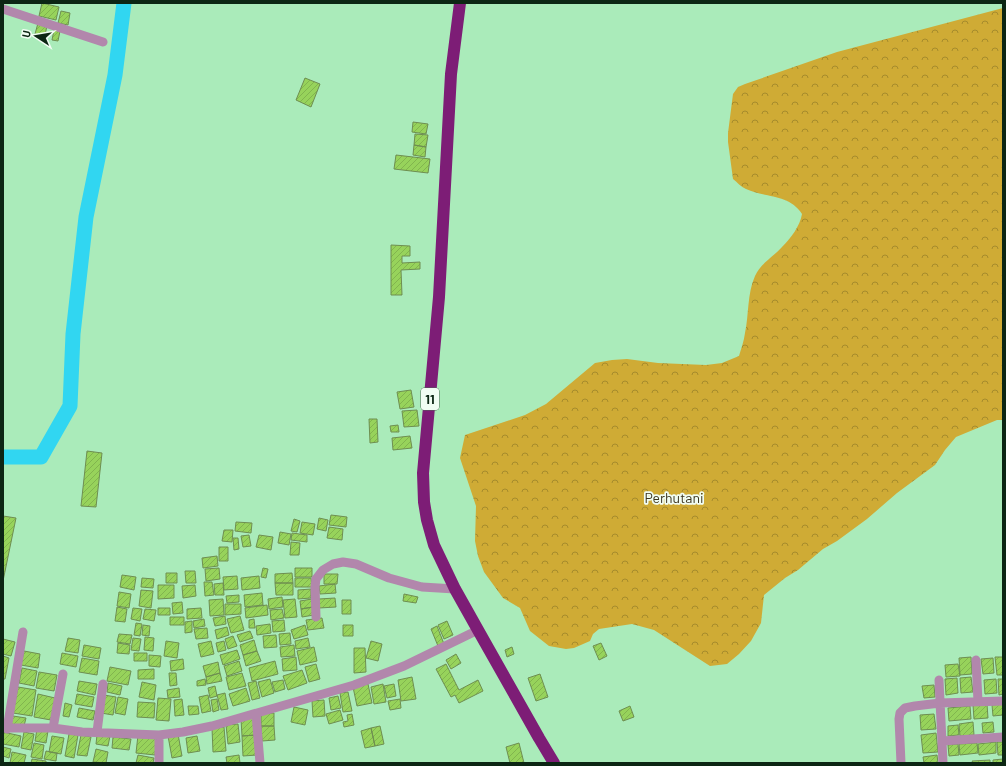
<svg xmlns="http://www.w3.org/2000/svg" width="1006" height="766" viewBox="0 0 1006 766" font-family="Barlow,sans-serif">
<defs>
<pattern id="forest-crowns" width="20" height="18" patternUnits="userSpaceOnUse"><rect width="20" height="18" fill="#cfab35"/><path d="M2 6a3 3 0 1 1 6 0M12 15a3 3 0 1 1 6 0" fill="none" stroke="#a68b2c"/></pattern>
<pattern id="building-hatch" width="6" height="6" patternUnits="userSpaceOnUse"><rect width="6" height="6" fill="#97d35b"/><path d="M-1 1l2-2M0 6l6-6M5 7l2-2" fill="none" stroke="#81b54e"/></pattern>
</defs>
<rect width="100%" height="100%" fill="#aaebba"/>
<!-- forest -->
<path fill="url(#forest-crowns)" d="M1003,8V420H997L956,437L945,450L935,465L897,493L867,519L837,541L823,549L798,570L785,578L764,595L761,623L751,641L739,654L727,664L710,666L654,630L632,624L599,629L593,634L590,641L574,648L566,649L549,646L530,631L520,608L503,598L484,572L478,556L475,541L476,506L460,458L465,435L525,415L546,404L595,363L612,360L627,359L658,363L706,365L722,363L739,356C741,349 744,341 745,333C749,314 747,294 755,276C761,263 773,257 782,247C791,238 800,226 802,214C789,194 766,198 746,189C741,187 737,182 733,179L728,142V133L733,94L738,87L745,84L837,52Z"/>
<g fill="none" stroke-linecap="round" stroke-linejoin="round">
<!-- river -->
<path stroke="#31d6f1" stroke-width="15" d="M3,457H41L70,406L73,334L86,217L115,75L124,3"/>
</g>
<!-- building -->
<path fill="url(#building-hatch)" stroke="#6e8e51" d="M42,3L59,7L56,20L39,16Z
M61,11L70,13L68,25L58,23Z
M38,23L47,25L45,36L35,34Z
M54,30L60,31L58,41L52,40Z
M305,78L320,84L311,107L296,100Z
M413,122L428,124L426,134L412,132Z
M415,134L428,135L426,147L414,145Z
M414,145L426,147L425,157L413,155Z
M396,155L430,159L428,173L394,169Z
M391,245L410,246V256H402V263L420,262V269L401,270L402,295H391Z
M411,390L414,407L400,409L397,392Z
M417,410L419,426L404,427L402,411Z
M369,419H377L378,442L370,443Z
M398,425L399,432H391L390,426Z
M410,436L412,448L393,450L392,438Z
M87,451L102,453L96,507L81,506Z
M331,515L347,517L346,527L329,525Z
M3,516L16,518L3,581Z
M319,518L328,520L326,531L317,529Z
M294,519L300,521L297,532L291,531Z
M236,522L252,523L251,533L235,531Z
M302,522L315,524L313,535L300,533Z
M329,527L343,529L342,540L327,538Z
M224,530H233L232,542L222,541Z
M280,532L291,534L289,545L278,543Z
M292,533L307,535V542L291,540Z
M249,535L251,546L243,547L241,536Z
M259,535L273,537L271,550L256,547Z
M233,538H238L239,549L234,550Z
M291,542L300,543L299,555H290Z
M219,547H228V561H219Z
M217,556L218,566L203,568L202,558Z
M219,568L220,579L206,581L205,569Z
M263,568L268,569L266,578L261,577Z
M295,568H312V577H295Z
M185,571H195L196,583H186Z
M166,573H177V583H166Z
M292,573L293,583H275V574Z
M324,574H338L337,584H324Z
M122,575L136,577L134,590L120,587Z
M237,576L238,589L224,590L223,577Z
M259,576L260,588L242,590L241,578Z
M142,578L154,579L153,588L141,587Z
M295,578H311L312,587H295Z
M204,582H212L214,595L205,596Z
M223,583L224,595H215L214,584Z
M275,583H293V595H276Z
M335,584L336,593L320,594L319,586Z
M158,585H174V598L158,599Z
M195,585L196,596L183,598L182,586Z
M311,589V598L298,599V590Z
M141,590L153,591L151,608L139,606Z
M119,592L131,594L129,608L117,606Z
M262,593L263,605L245,607L244,595Z
M404,594L418,597L416,603L403,601Z
M239,595V602L227,603L226,596Z
M282,597L283,607L269,609L268,599Z
M335,598L336,607L319,608V599Z
M223,599L224,615L210,616L209,600Z
M295,599L297,617L285,618L283,600Z
M312,599L313,607L301,609L300,601Z
M342,600H351V614H342Z
M182,602L183,613L173,614L172,603Z
M225,604H241V614L225,615Z
M267,605L268,615L246,618L245,608Z
M117,607L127,609L125,622L115,621Z
M313,607L314,615L302,617L301,609Z
M133,608L142,609L140,621L131,619Z
M158,608H170V615H158Z
M201,608L202,618L187,619V609Z
M145,609L156,610L154,621L143,619Z
M282,609L284,618L271,620L270,610Z
M225,616L226,624L215,626L213,618Z
M240,616L244,630L231,633L227,619Z
M170,617H184V625H170Z
M322,618L324,628L308,630L306,620Z
M204,619L205,626L194,628L193,621Z
M254,619L255,628H249V620Z
M284,620L285,631L273,632L272,621Z
M192,621V632L185,633V622Z
M447,621L453,635L444,639L438,625Z
M136,623L142,624L140,636L134,635Z
M270,624L271,633L257,635L256,626Z
M143,625L150,626L149,636L142,635Z
M305,625L308,635L294,639L291,630Z
M343,625H353V636H343Z
M437,626L444,644L438,646L431,629Z
M227,627L229,635L217,639L215,630Z
M207,628L208,638L196,639L194,629Z
M250,631L253,638L240,642L237,635Z
M290,633L291,644L280,645L279,634Z
M119,634L132,635L130,644L117,642Z
M276,635L277,647L264,648L263,636Z
M233,636L237,646L228,649L225,639Z
M145,637L154,638L153,651L144,650Z
M68,638L80,640L78,653L65,651Z
M133,638L141,639L139,651L131,650Z
M308,638L310,647L296,649L295,641Z
M3,639L15,642L11,656L3,654Z
M254,640L257,651L243,655L240,645Z
M166,641L179,643L177,658L164,656Z
M211,641L214,654L201,657L198,644Z
M224,641L226,650L218,652L216,643Z
M371,641L382,644L378,661L366,658Z
M118,643L130,645L129,654L117,653Z
M601,643L607,656L599,660L593,646Z
M84,645L101,648L99,659L82,656Z
M294,645L295,656L281,657L280,647Z
M314,647L317,661L300,665L297,651Z
M512,647L514,654L507,657L505,650Z
M354,648H365L366,672L354,673Z
M237,650L240,659L223,665L220,655Z
M24,651L40,654L38,668L21,665Z
M257,651L261,661L246,666L243,655Z
M62,653L78,656L76,667L60,664Z
M134,653H147V661H134Z
M456,654L461,663L451,669L446,660Z
M149,655L161,656L160,667L149,666Z
M3,656L9,658L5,679H3Z
M296,657L297,670L283,671L282,659Z
M971,657L972,674L960,675L959,658Z
M995,657H1003V675H997Z
M82,658L99,661L97,675L79,672Z
M993,658L994,673L983,674L981,659Z
M183,659L184,669L171,671L170,661Z
M239,661L242,671L227,676L224,666Z
M275,661L278,674L252,681L249,668Z
M218,662L220,673L206,677L203,666Z
M316,664L320,679L309,682L305,667Z
M446,664L459,690L478,680L483,691L459,703L455,695L451,697L436,669Z
M958,664L960,676L946,677L945,665Z
M110,667L131,671L128,685L107,681Z
M22,668L37,671L34,686L19,683Z
M154,669V679H138V670Z
M302,670L307,683L288,690L283,676Z
M39,672L57,675L54,691L36,688Z
M169,673H176L177,685L170,686Z
M220,673L222,681L207,684L206,677Z
M242,673L246,686L229,690L226,677Z
M540,674L548,697L536,701L528,678Z
M412,677L416,699L401,701L398,680Z
M971,677L973,692L961,693L960,678Z
M957,678L958,693L946,695L945,679Z
M205,679L206,685L197,686V681Z
M270,679L274,693L262,697L258,682Z
M996,679L997,693L985,694L984,680Z
M998,679H1003V694L999,695Z
M283,680L285,689L275,692L272,682Z
M79,681L97,684L95,695L77,691Z
M256,681L260,698L252,700L248,683Z
M142,682L156,685L154,700L139,697Z
M108,683L122,686L120,695L107,692Z
M368,684L372,703L357,706L353,687Z
M383,684L386,702L374,704L371,687Z
M394,684L396,696L387,698L384,686Z
M934,685L935,697L924,698L922,686Z
M215,686L217,696L210,698L208,688Z
M18,687L36,690L32,716L13,713Z
M179,688L180,697L168,698L167,690Z
M246,688L250,701L233,706L229,694Z
M348,692L352,711L343,712L340,693Z
M225,693L228,709L221,710L217,695Z
M38,694L55,698L51,720L34,717Z
M77,694L94,697L92,707L75,704Z
M104,695L116,697L113,715L101,713Z
M208,695L211,711L202,713L199,697Z
M338,696L341,708L331,710L329,698Z
M118,697L128,699L125,715L115,713Z
M158,698L171,699L169,721L156,720Z
M182,699L184,715L175,716L174,700Z
M217,699L219,710L213,712L211,700Z
M400,699L401,708L390,710L388,701Z
M324,700L325,716L313,717L312,701Z
M138,702L155,703L154,718L137,717Z
M65,703L72,705L69,717L63,716Z
M987,704L988,718L974,719L973,705Z
M1003,704V715L993,716L992,705Z
M188,706H198L199,714L189,715Z
M630,706L634,717L623,721L619,711Z
M970,706L971,719L949,721L948,708Z
M294,707L308,710L305,725L291,722Z
M79,708L95,711L93,720L77,717Z
M340,710L343,720L329,724L326,714Z
M274,713V726H261V714Z
M352,714L354,725L344,727L343,722L348,721L347,715Z
M934,714L936,729L921,730L920,715Z
M13,716L26,718L24,726L11,724Z
M255,718L256,735L242,736L241,719Z
M973,722L974,735L960,736L959,724Z
M993,722L994,732L983,733L982,723Z
M238,724L240,742L228,744L226,725Z
M958,725L959,735L948,736V726Z
M261,726H274L275,740L262,741Z
M380,726L384,744L375,746L371,728Z
M224,727L226,751L213,752L212,728Z
M371,728L375,746L365,748L361,731Z
M37,729L48,731L46,743L35,741Z
M3,732L21,736L19,747L3,744Z
M24,732L34,734L31,750L21,748Z
M936,733L938,752L923,753L921,735Z
M69,734L78,735L74,758L65,756Z
M178,734L182,756L172,758L168,736Z
M81,735L91,737L87,756L77,755Z
M97,735L110,736L108,746L96,744Z
M138,735L157,737L155,755L136,753Z
M256,735L257,755L243,756L242,736Z
M52,736L64,738L61,754L49,752Z
M197,736L200,751L188,753L186,738Z
M113,737L131,739L129,750L112,748Z
M996,742V753L979,755L978,744Z
M997,742H1003V755H998Z
M34,743L44,745L42,759L31,757Z
M519,743L524,763H510L506,747Z
M977,743L978,753L960,755L959,744Z
M958,744L959,755L949,756L948,745Z
M3,747L11,749L9,758L3,756Z
M96,749L108,752L106,763L93,762Z
M46,751L57,753L56,761L44,759Z
M12,752L26,755L24,763H10Z
M138,755L154,758L153,763H136Z
M239,755L240,763H227L226,757Z
M937,755L938,763H924L923,757Z
M32,759L46,761V763H31Z
M1003,759V763H993V760Z
M990,760V763H973L972,761Z"/>
<g fill="none" stroke-linecap="round" stroke-linejoin="round">
<!-- street -->
<path stroke="#b287ac" stroke-width="9" d="M3,9L103,42
M316,617L315,587L316,579L323,570L333,564L343,562L356,564L389,578L422,587L455,589
M976,660L978,702
M939,680L943,763
M256,714L260,763
M3,728H53L82,732L159,735L183,732L212,726L354,685L404,666L478,630
M53,728L63,674
M7,729L23,632
M97,732L103,684
M159,735V763
M942,741L1003,737
M901,763L899,719L900,713L905,708L915,706L940,703L1003,701"/>
<!-- highway -->
<path stroke="#7d1d76" stroke-width="12" d="M460,3L451,74L439,297L423,473L424,502L427,520L434,545L455,589L478,630L539,738L554,763"/>
</g>
<g text-anchor="middle" dominant-baseline="central" stroke-width="3.5" stroke-linejoin="round" paint-order="stroke">
<!-- shield labels -->
<rect fill="#f1fdf3" stroke="#516657" stroke-width="1" x="421" y="388" width="18" height="22" rx="3"/>
<g font-size="13" font-weight="bold" fill="#0c2614">
<text x="430" y="399">11</text>
</g>
<!-- park labels -->
<g font-size="14" fill="#3b331c" stroke="#f1fdf3">
<text x="674" y="497">Perhutani</text>
</g>
</g>
<!-- border -->
<rect width="1006" height="766" fill="none" stroke="#0c2614" stroke-width="8"/>
<!-- north arrow -->
<g transform="translate(36 36) rotate(282)" stroke="#f1fdf3" stroke-width="3" paint-order="stroke">
<path d="M0-3L7 15L0 10L-7 15Z" fill="#0c2614"/>
<text y="-6" font-size="11" font-weight="bold" text-anchor="middle" fill="#0c2614">U</text>
</g>
</svg>
